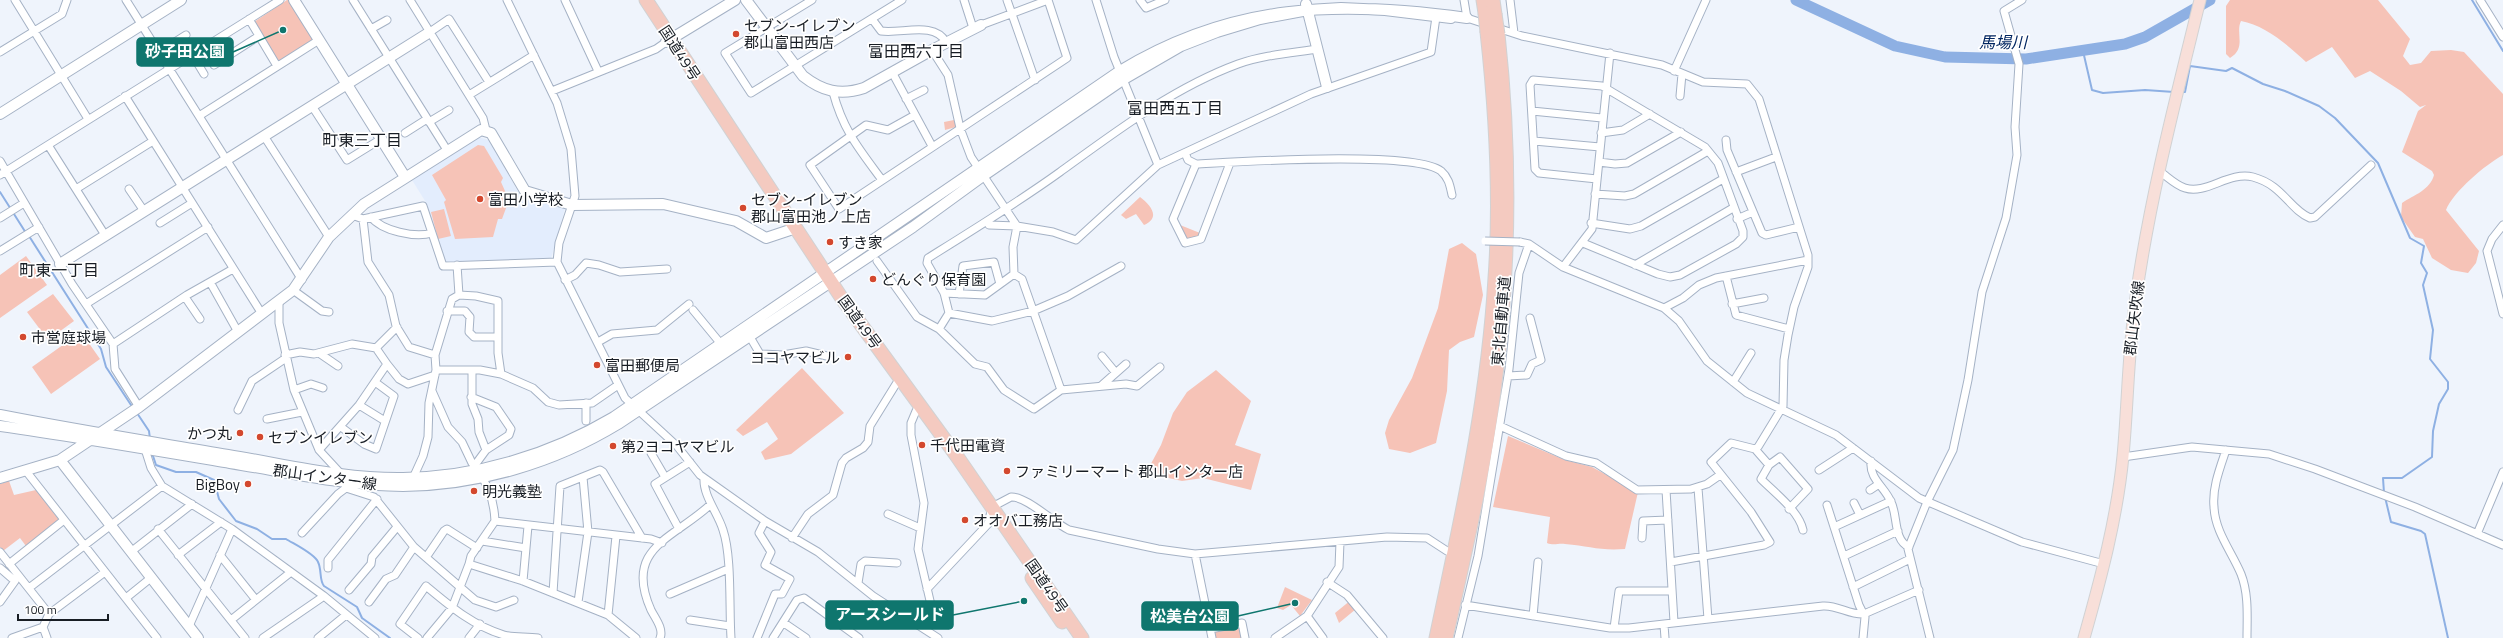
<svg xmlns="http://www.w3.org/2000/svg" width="2503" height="638" viewBox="0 0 2503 638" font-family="'Titillium Web','Noto Sans JP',sans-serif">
<rect width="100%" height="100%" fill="#eff4fc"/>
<!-- built -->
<path fill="#e3edfd" d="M478,137L489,140L520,195L565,208L551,259L444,262L436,241L427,204L412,180Z"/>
<!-- green -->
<path fill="#f6c3b7" d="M287,0H289L313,39L279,62L254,22Z
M2230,0H2378L2410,39L2403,56L2410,65L2421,63L2431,51L2451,50L2464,52L2503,94V155C2485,165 2454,191 2446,210L2479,251L2476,263L2468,273L2451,270L2432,258L2423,239L2415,237L2401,217L2402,203C2414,195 2430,190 2434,175L2432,171L2402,152L2418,111L2426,105L2420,107L2401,91L2370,71L2355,78L2332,47L2306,62C2289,46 2265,25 2241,21C2235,33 2247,48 2230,58L2226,54V6Z
M954,120L956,127L945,130L944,122Z
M478,145L484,146L503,178L501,182L509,200L502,219H498L493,237L455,239L444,202L446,200L432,175Z
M1140,197C1151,205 1161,218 1144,225L1136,214L1126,219L1121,215Z
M444,209L451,236L438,239L431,212Z
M1180,225L1200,233L1199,237L1187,239Z
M1462,243L1476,254L1483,295L1474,337L1460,342L1449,350L1447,391L1436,443L1410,453L1389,449L1385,433L1389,420L1412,378L1438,308L1449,249Z
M26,256L47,285L0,318V275Z
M53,294L74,321L48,340L27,312Z
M81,332L100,359L51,394L32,367Z
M802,368L844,413L791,454L765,460L761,452L778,439L767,422L743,436L736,430Z
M1216,370L1251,401L1235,445L1261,454L1251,490L1203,478L1182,481L1146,473L1161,445L1173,413L1187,392Z
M1508,436L1565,460L1592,467L1638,492L1625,549C1600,551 1589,546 1565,544C1558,543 1554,546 1547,543L1550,517L1493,507Z
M9,481L14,495L36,490L60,521L26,546L20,538L3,551L0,547V484Z
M1285,587L1312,600L1300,616L1291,605L1283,610L1277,608Z
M1351,600L1356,609L1339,623L1335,613Z
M1238,627L1242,629L1244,638H1213L1216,630Z"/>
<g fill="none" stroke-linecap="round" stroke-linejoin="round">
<!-- stream -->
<path stroke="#8eb0e3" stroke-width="2" d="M2472,0L2503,51
M2083,51L2092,90L2103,93L2145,90L2174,92
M2181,92H2185L2190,66L2226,71L2232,68L2263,84L2285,91L2319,106L2335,118L2378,163L2410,238L2424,246L2421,263L2427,273L2423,285L2433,330L2430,359L2448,382V389L2439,404L2433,431L2432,457L2402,478H2383L2384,493
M0,192L26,233
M29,236L101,349L106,367L133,408
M137,413L149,431L150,439
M152,453L156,465L176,472H196L214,480L219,499L236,521L257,529L272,539H286C294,544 315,554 318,562C322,570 319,580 324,586L357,607L362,618L390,638
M2385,497L2391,522L2421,531L2425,534L2448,638"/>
<!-- river -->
<path stroke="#8eb0e3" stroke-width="11" d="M1796,0L1895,46L1945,57L2026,59L2125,44L2145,37L2210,0"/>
<defs>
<path id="street" d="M15,0L88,119
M126,0L302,280
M353,0L447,150
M410,0L483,118L486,130
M507,0L557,103L571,149L575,196L559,243L557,262L625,398L677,446L700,475L765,521L818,552L873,596L938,638
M565,0L598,71
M812,0L725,53L751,93L902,0
M964,0L973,28
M1007,0L1035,80
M1096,0L1114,57L1158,165
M1140,0L1146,8L1165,0
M1464,0L1467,18L1522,36L1662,65L1703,82L1747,84L1759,99L1808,255V267L1794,307L1788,335L1784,360L1783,406L1758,447L1755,449L1731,443L1711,462L1751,512L1770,542L1764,545L1671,562
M1510,0L1514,33
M2480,0L2503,37
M249,19L277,66
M872,19L881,31C902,34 934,21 946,42
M981,25L1048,0
M371,29L387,20
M430,32L449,19L489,82
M0,52L62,14L67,0
M159,52L186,35
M192,54L204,74
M214,65L259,36
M1674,71L1706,0
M892,72L932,146
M552,91L656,49L666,42
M833,92C843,130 859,149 882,180
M469,95L534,55
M125,96L262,314
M1680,96L1682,74
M906,99L924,90
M312,106L347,160L381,139
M1532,111L1602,118
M915,115L888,130L866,125L810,165L839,209L1067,58L1048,0
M199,116L319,40
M429,122L449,110
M405,133L427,119
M1601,133L1623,130L1650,114
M264,136L329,237
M1726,140L1727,150L1762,233L1766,235L1799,227
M1534,141L1600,147
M48,145L105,235
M1185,153L1188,160L1196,164C1237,162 1414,150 1441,171C1449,178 1450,186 1452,195
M0,161L72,284L113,344L115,369L139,407
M1599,162L1615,164L1627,163L1681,132
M1196,164L1173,219L1185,243L1201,239L1230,163
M2159,171C2167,176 2175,185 2185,188C2206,195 2229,171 2253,177C2283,185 2289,209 2310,218L2315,217L2371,165
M1736,172L1776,157
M0,175L280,0
M76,189L153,141
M129,189L144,211
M1595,194L1625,196L1634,194L1708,151
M352,215L363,219L423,206L443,266L557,262
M371,217C382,231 415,238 432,233
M0,218L24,203
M363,219L368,262L389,295L396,326L409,347L435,355
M1737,219L1753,212
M160,223L192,203
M1591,223L1630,229L1641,226L1723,179
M989,225L1017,226L1053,232L1076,240L1158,165L1311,94L1431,52L1436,17
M2503,225L2492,239L2487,251L2503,314
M1520,242L1529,244L1563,267L1664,308L1679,321L1707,361L1747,393L1836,435L1919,498L2022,542L2104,564
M1583,243L1658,274L1670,277L1680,275L1736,244L1743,237V231L1718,163L1705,147L1602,86L1533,80L1530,85L1535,169L1539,173L1597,179
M0,251L39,227
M877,261L917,317L939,329L975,364L987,367L1004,390L1034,409L1061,390L1022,279L1014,274L1013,247L1017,226L971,157L960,128L948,75L932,50
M1635,265L1733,208
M1563,267L1592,229L1610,53
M1726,276L1736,315L1789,329
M565,280L575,275L586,263L599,265L620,272L667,269
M210,282L238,332
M293,290L322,311L329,312
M944,293L985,295L1014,274
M959,294L963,266L994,262L1000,284
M185,297L200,319
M279,301V323L294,390L319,450L343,476L346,488L374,497L414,547L475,600L496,607L514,600
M86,304L208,227
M1732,304L1764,298
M1664,308L1683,298L1699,285L1716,278L1808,260
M693,310L721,344
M447,311H465L470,317L469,332L474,337H498
M949,313L944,293L927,263L928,258C973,230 1017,203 1060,172C1115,132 1173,88 1238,64C1263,55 1291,53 1318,49
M939,329L949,313L992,321L1033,311L1068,296L1121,266
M750,337L760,354L783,355L806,351L831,357
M598,342L612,334L657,330L689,304
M113,344L187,295L233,269
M376,348L397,327
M319,353L338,366
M285,355L300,352L314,354L352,344L376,348L387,364
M1102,356L1116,373
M436,370H480L501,374L498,353V301L476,296L459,295
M472,370V404L478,419L479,432L486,450
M501,374L533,388L548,402L559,405L592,403L618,385
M1508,376L1527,375L1532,364L1541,360L1530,318
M1733,382L1751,353
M1101,386L1126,364
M294,390L311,384L323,388
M1061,390L1126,384L1137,386L1160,367
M432,391L448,427L462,442L472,463L475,465C487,484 494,498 495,521
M471,397L496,407L511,429L509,435L486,450L475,465
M359,405L385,421
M238,410L252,381L286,358
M916,411L911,423V435L924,503L918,549L931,605L919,625
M267,419L302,412
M586,421V403
M1500,426L1566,456L1596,463L1637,490L1691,489L1707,484L1720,475
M341,427L364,444L376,449L394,396L375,382
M145,449L151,468L162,486L232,529L324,596L375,638
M1755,449L1769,465
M319,450L359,405L387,364L399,379L408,384L435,375
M2226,450C2220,468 2212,488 2214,507C2215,532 2232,552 2241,574C2249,594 2247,618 2247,638
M651,453L665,477
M2123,457L2192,447L2269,454L2315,469L2415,507L2503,545
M1871,461C1869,479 1885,487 1891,502C1898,515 1893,540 1909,547
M1819,470L1853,448
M26,471L157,638
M413,478L423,456L428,437L429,403L436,370L435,355L452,299L459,295L457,265
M704,478C703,496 718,513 723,530C732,556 729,608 731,638
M1698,488L1708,619
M1666,490L1674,622
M1870,490L1879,484
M1854,503L1860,515
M1827,505L1859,605L1865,617L1863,638
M1789,509L1808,489L1780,457L1769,465L1761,479C1775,493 1799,511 1803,530
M888,514L920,528
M1834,527L1891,501
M158,529L245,638
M679,529L655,484L690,462
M302,533L338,494L346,488
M2477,534L2503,472
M792,538L808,514L833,495L842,463L846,458L863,448L868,442L870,426L896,384
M1642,538L1643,521L1668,520
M482,541L526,548
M132,551L192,504
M0,552L49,614L43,627L12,638
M1195,554L1212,638
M178,555L221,522
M220,555L256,600
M427,556L444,531L447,529L477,548
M1844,556L1898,531
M9,564L64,520
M0,568L15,581L0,602
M328,568V560L377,499
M523,581L528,526
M1327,582L1347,595L1383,638
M858,583L861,564L865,561L897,563
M1853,587L1910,559
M29,588L162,486
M927,589L988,524L992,507L1011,497C1026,496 1054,523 1069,530L1158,549L1195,554L1387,537L1427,538L1447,551
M349,590L371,564L372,557L397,527
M553,593L560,486L600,470L603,472L642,538
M670,594L728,569
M126,598L152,577
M369,602L386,579L395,575L414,547
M578,602L588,532L583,477
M1465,605L1610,628H1629L1823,606C1838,605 1849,615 1864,614L1919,590
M49,614L105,572
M608,615L616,536
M1307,616L1323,638
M1533,616L1538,562
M231,620L291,572
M690,620L730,626
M784,623L806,638
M190,624L232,529
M1664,625L1665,638
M43,627L47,638
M1614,628L1619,591H1672
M1210,629L1242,623L1245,638
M263,638L324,596
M318,638L346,615
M418,638L400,624L426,586C450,606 473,626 504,635C515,638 527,636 538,638
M427,638L452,608L469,564
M469,638L480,624
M636,638L608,615L523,581L469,564L471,556L495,521L651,539L662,543
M660,638C664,629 655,618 651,610C623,547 674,539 711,504
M757,638L775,594H782L790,579L765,565L771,552L759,533L765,521
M773,638L797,600L804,598L859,638
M1275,638L1307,616L1339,567L1340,542
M1458,638L1478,556L1509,369L1519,273L1529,244
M1930,638L1908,549L1927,502L1953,450L1968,380L1982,292L2006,218L2017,155L2015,127L2019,64L2004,11L2022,0"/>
<path id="secondary" d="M294,0L405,177
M746,0L803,76C822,91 840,96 864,88L932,50L981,25
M1306,4L1327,87
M666,42L735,0
M0,114L181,0
M60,264L430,32
M0,415C76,430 152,442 228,455C285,464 345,479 403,478C477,477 550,455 614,417L1120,71C1232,3 1338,0 1467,18
M0,426C77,437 153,450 230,463C287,472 346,486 403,486C479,485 554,463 618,424L913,227L983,176L1124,79L1181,46L1217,32L1260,19L1308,10L1341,8L1385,10L1451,18
M60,460L198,638
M0,478L60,460L139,407L293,290L329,237L364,204L481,130L491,133L525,191L572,205L663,204L736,221L766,238L796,228"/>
<path id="primary" d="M2084,638C2101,578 2117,518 2123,456C2128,403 2128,350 2136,297C2150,197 2176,98 2200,0"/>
<path id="highway" d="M646,0L841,297L956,455L1082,638
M1483,0L1485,13
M1493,0L1495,14
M1032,578L1062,622
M1436,638C1461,519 1488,400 1495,278C1501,196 1496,114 1487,32
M1446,638C1464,556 1484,474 1494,391C1510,272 1511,154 1498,34"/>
</defs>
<!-- street casing -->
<use href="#street" stroke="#a5b2c5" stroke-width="9"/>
<!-- secondary casing -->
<use href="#secondary" stroke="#a5b2c5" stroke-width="12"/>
<!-- primary casing -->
<use href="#primary" stroke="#d1d2d3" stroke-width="13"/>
<!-- highway casing -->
<use href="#highway" stroke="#d1d2d3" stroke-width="15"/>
<!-- street -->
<use href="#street" stroke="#fff" stroke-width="7"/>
<!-- secondary -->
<use href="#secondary" stroke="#fff" stroke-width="10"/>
<!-- primary -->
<use href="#primary" stroke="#f8dfd9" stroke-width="11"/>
<!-- highway -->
<use href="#highway" stroke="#f4cac0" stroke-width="13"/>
<defs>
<path id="street-bridge" d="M1485,241L1520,242"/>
<path id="highway-bridge" d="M1485,13L1487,32
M1495,14L1498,34"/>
</defs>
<!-- street-bridge casing -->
<use href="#street-bridge" stroke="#a5b2c5" stroke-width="9" stroke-linecap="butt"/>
<!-- highway-bridge casing -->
<use href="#highway-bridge" stroke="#d1d2d3" stroke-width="15" stroke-linecap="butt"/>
<!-- street-bridge -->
<use href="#street-bridge" stroke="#fff" stroke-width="7"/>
<!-- highway-bridge -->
<use href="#highway-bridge" stroke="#f4cac0" stroke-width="13"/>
</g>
<!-- markers -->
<g fill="#d3482e" stroke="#fff" stroke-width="1.5">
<circle cx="736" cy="34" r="4"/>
<circle cx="480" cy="199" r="4"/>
<circle cx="743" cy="208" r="4"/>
<circle cx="830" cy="242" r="4"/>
<circle cx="873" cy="279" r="4"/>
<circle cx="23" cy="337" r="4"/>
<circle cx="848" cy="357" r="4"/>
<circle cx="597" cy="365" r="4"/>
<circle cx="240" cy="433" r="4"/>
<circle cx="260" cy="437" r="4"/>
<circle cx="922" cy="445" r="4"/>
<circle cx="613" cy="446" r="4"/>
<circle cx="1007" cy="471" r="4"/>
<circle cx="248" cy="484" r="4"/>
<circle cx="474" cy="491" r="4"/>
<circle cx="965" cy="520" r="4"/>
</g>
<g text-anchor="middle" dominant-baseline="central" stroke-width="3.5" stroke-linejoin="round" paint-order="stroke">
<!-- poi labels -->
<g font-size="15" fill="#181d24" stroke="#fff" text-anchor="start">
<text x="744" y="25">セブン-イレブン<tspan x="744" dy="17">郡山富田西店</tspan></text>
<text x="488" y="199">富田小学校</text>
<text x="751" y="199">セブン-イレブン<tspan x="751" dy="17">郡山富田池ノ上店</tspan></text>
<text x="838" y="242">すき家</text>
<text x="881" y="279">どんぐり保育園</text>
<text x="31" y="337">市営庭球場</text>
<text x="840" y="357" text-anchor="end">ヨコヤマビル</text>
<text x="605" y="365">富田郵便局</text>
<text x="232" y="433" text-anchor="end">かつ丸</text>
<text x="268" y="437">セブンイレブン</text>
<text x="930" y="445">千代田電資</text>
<text x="621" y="446">第2ヨコヤマビル</text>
<text x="1015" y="471">ファミリーマート 郡山インター店</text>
<text x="240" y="484" text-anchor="end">BigBoy</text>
<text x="482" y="491">明光義塾</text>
<text x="973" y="520">オオバ工務店</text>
</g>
<!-- street labels -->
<g font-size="15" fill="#181d24" stroke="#fff">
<text transform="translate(680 53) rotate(57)">国道49号</text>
<text transform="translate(2134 318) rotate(-83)">郡山矢吹線</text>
<text transform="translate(1501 321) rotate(-85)">東北自動車道</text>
<text transform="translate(860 322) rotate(54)">国道49号</text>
<text transform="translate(325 477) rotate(8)">郡山インター線</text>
<text transform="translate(1047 586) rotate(55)">国道49号</text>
</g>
<!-- water labels -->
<g font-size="16" font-style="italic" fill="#002560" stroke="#fff">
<text x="2003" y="42">馬場川</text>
</g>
<!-- neighbourhood labels -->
<g font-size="16" fill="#181d24" stroke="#fff">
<text x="916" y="51">富田西六丁目</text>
<text x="1175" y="108">富田西五丁目</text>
<text x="362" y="140">町東三丁目</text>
<text x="59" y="270">町東一丁目</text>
</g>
</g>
<!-- callouts -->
<path fill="none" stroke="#0f766e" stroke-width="1.5" d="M283 30L233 52M1024 601L953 615M1295 603L1238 616"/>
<g fill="#0f766e" stroke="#fff" stroke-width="1.5">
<circle cx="283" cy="30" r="4"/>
<circle cx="1024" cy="601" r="4"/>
<circle cx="1295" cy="603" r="4"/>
</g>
<g fill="#0f766e" stroke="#0f766e" stroke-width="1.5">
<rect x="137" y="38" width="96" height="28" rx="4"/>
<rect x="826" y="601" width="127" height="28" rx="4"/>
<rect x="1142" y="602" width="96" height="28" rx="4"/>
</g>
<g font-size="16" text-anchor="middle" font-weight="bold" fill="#fff">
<text x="185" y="57">砂子田公園</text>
<text x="890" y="620">アースシールド</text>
<text x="1190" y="622">松美台公園</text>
</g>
<!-- scale -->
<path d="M18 614v6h90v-6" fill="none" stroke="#181d24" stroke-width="2"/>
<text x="24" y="614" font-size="12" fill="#181d24" stroke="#ffffff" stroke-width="3" paint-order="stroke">100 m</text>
</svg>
